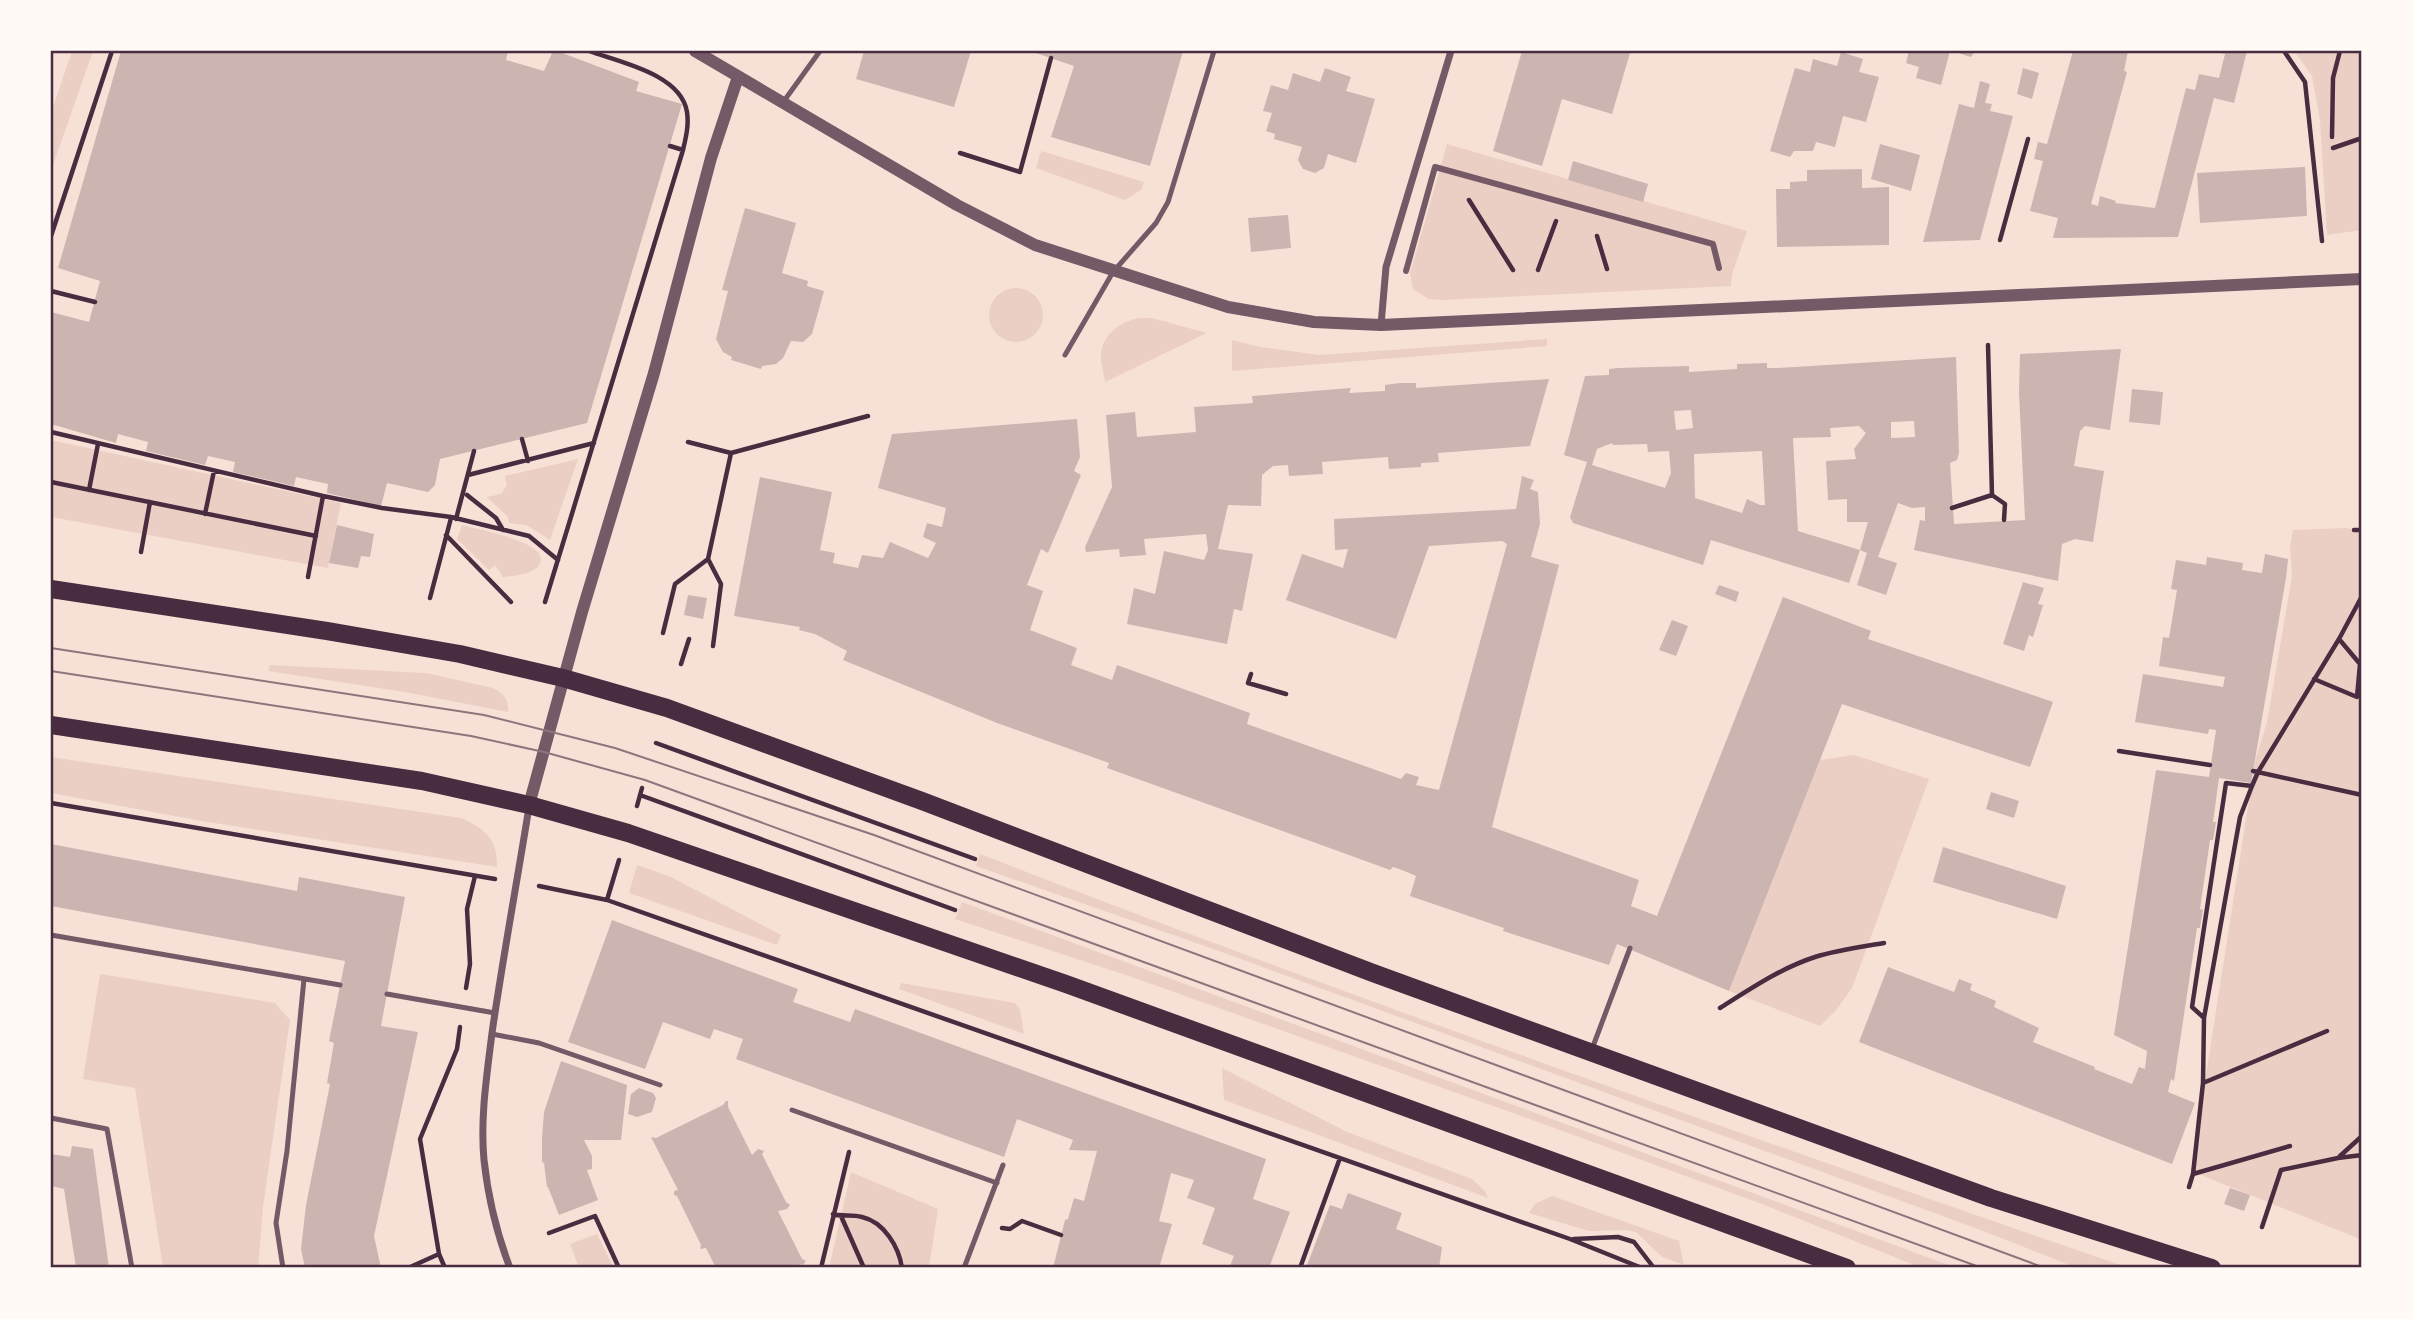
<svg xmlns="http://www.w3.org/2000/svg" width="2413" height="1319" viewBox="0 0 2413 1319" font-family="'PT Sans Narrow',sans-serif">
<rect width="100%" height="100%" fill="#f7e1d7"/>
<!-- green -->
<path fill="#ebcfc5" d="M72,51H93L51,171V113Z
M2294,51H2362V230L2327,235L2320,121L2312,76Z
M1447,144L1747,231L1732,274L1731,286L1444,300L1428,299L1413,289L1410,273Z
M1041,151L1144,182L1141,190L1125,200L1036,168Z
M989 315a27 27 0 1 1 54 0a27 27 0 1 1-54 0Z
M1139,318H1152L1207,333L1105,382C1104,373 1100,362 1101,354C1103,333 1122,321 1139,318Z
M1547,339V346L1232,371V340L1260,347L1320,355Z
M51,440L341,503L328,568L51,517Z
M578,459L550,540L526,525L509,523L508,517L487,497L501,494L507,485L505,476Z
M462,525C475,529 554,542 539,565C534,574 513,576 503,577L495,565L489,570L457,539Z
M2346,528L2362,532V1240L2191,1171L2255,761L2267,722L2292,576L2290,546L2293,530Z
M270,665L426,673L493,688C503,693 509,700 508,712L405,692L268,671Z
M1854,755L1929,779L1852,988L1837,1009L1820,1026L1729,991L1820,760Z
M51,757L461,818C485,828 498,840 497,867L201,821L51,793Z
M980,854C1359,1001 1744,1135 2129,1268H2077L1978,1229L1216,950L976,866Z
M637,865L669,876L781,935L777,945L629,893Z
M962,902L1957,1268H1922L1762,1204L1527,1118L1132,977L955,919Z
M100,974L275,1003L290,1020L263,1207L258,1268H163L135,1088L83,1079Z
M901,983L1015,1003L1020,1010L1024,1034L899,989Z
M1222,1068L1347,1132L1472,1179L1485,1191L1488,1198L1224,1100Z
M851,1172L938,1209L929,1268H829Z
M1552,1196L1679,1241L1684,1265L1662,1257L1636,1232L1626,1230L1589,1231L1529,1213L1535,1204Z
M597,1234L614,1268H579L570,1244Z"/>
<!-- building -->
<path fill="#ccb4b1" fill-rule="evenodd" d="M121,51H508L506,60L544,71L553,51H557L639,82L636,91L682,104L587,423L440,459L435,485L428,492L387,483L381,506L327,493L328,484L296,477L294,486L233,472L235,462L208,456L205,465L146,451L148,442L118,434L116,443L51,424V312L89,322L100,281L58,268Z
M864,51H971L954,107L856,79Z
M1030,51H1183L1150,166L1051,137L1074,66Z
M1522,51H1623L1630,53L1612,114L1562,99L1542,166L1493,151Z
M1909,51H1950L1941,85L1916,78L1919,67L1906,63Z
M1952,51H1975L1971,57Z
M2073,51H2128L2124,71L2127,72L2091,204L2098,206L2100,196L2116,201L2115,203L2155,208L2186,88L2195,90L2199,74L2219,78L2225,54L2213,51H2247L2234,103L2214,98L2178,237L2053,238L2058,218L2030,211L2043,161L2034,159L2038,142L2047,144Z
M1841,52L1863,59L1859,72L1879,77L1866,122L1843,116L1835,147L1816,142L1813,151H1794L1790,157L1770,151L1795,68L1810,72L1813,59L1837,66Z
M1325,68L1351,77L1346,91L1375,99L1356,163L1328,154L1324,168L1315,173L1303,169L1298,160L1302,147L1274,139L1275,134L1266,131L1272,113L1263,111L1271,85L1288,90L1293,73L1320,82Z
M2023,68L2039,73L2032,99L2017,94Z
M1980,81L1990,84L1985,103L1992,104L1990,111L2013,116L1980,240L1923,242L1959,104L1974,108Z
M1880,144L1920,155L1911,191L1871,179Z
M1573,161L1648,184L1643,202L1568,180Z
M2305,167L2307,216L2200,223L2197,173Z
M1862,169V188L1889,187V245L1777,247L1776,189H1790V182L1807,181V170Z
M745,208L796,223L782,273L808,281L807,286L824,291L812,334L803,342L791,341L783,358L776,364L762,366L761,369L731,360L732,357L723,352L716,339L728,291L722,290Z
M1288,215L1291,248L1251,252L1248,218Z
M2121,349L2110,430L2085,426L2080,431L2074,466L2104,471L2093,542L2075,539L2062,544L2058,581L1914,550L1920,520L1925,521V507L1912,508L1898,503L1878,557L1897,563L1886,595L1857,585L1867,553L1860,550L1868,522H1847V499L1828,500L1826,461L1856,459L1854,449L1866,433L1859,426L1830,428L1831,437L1793,438L1798,531L1860,550L1849,583L1711,540L1703,565L1573,523L1570,517L1587,462L1564,455L1585,376L1609,375V369L1618,368L1689,366V372L1737,369V364L1767,363V368H1776L1956,357L1959,453L1957,460L1950,463L1954,524L2025,520L2019,392L2020,354ZM1691,410L1693,428L1676,430L1674,411ZM1914,421L1915,437L1891,438V422ZM1612,443L1613,445L1647,444L1648,452L1669,451L1671,473L1665,488L1592,465L1597,449ZM1762,451L1765,505H1760L1747,499L1742,513L1695,498L1694,454Z
M1549,379L1530,446L1438,453L1439,462L1421,463V467L1389,469L1388,457L1322,462L1323,474L1289,476L1288,465L1273,466L1262,475L1261,506L1228,505L1218,549L1253,554L1242,611L1234,609L1227,644L1127,624L1134,588L1155,594L1164,551L1204,560L1208,550L1206,534L1144,539L1146,555L1120,557L1119,549L1086,552L1085,547L1112,487L1106,415L1135,412L1137,437L1196,432L1194,407L1253,403L1252,396L1351,388L1349,393L1385,391V385L1400,383H1416V388Z
M2132,389L2163,392L2160,425L2129,422Z
M1077,419L1080,457L1074,471L1081,475L1048,553L1041,549L1027,585L1043,591L1030,630L1077,648L1071,665L1112,680L1117,665L1250,713L1247,724L1401,779L1406,773L1419,777L1416,785L1439,790L1507,544L1502,541L1429,546L1396,639L1286,600L1302,554L1343,568L1348,549L1335,550L1334,519L1516,509L1522,476L1534,480L1530,489L1538,492L1540,524L1531,557L1559,565L1492,827L1639,880L1631,906L1657,916L1783,597L1871,631L1868,639L2053,702L2030,767L1842,704L1729,991L1617,944L1609,965L1503,931L1504,928L1410,896L1416,876L1402,870L1393,867L1390,870L1327,847L1107,768L1109,763L997,723L843,660L847,651L815,634L799,630L800,627L734,616L760,477L832,492L820,550L835,553L833,563L858,568L862,555L883,558L890,542L928,558L936,543L923,537L927,523L942,527L946,508L878,488L892,434Z
M337,525L374,534L370,557L361,556L358,568L329,563Z
M2265,554L2288,559L2286,578L2251,783L2219,778L2213,822H2216L2213,840H2210L2200,909L2203,910L2200,928H2197L2193,955L2174,1081L2171,1079L2168,1092L2195,1103L2172,1164L1859,1042L1888,967L1954,992L1959,979L1972,984L1970,990L1996,1001L1994,1007L2039,1028L2033,1042L2095,1067L2094,1069L2132,1084L2139,1067L2145,1069L2147,1051L2114,1035L2156,770L2209,777L2216,730L2209,729L2208,734L2135,722L2143,674L2223,687L2225,677L2159,666L2163,637L2169,638L2177,590L2171,589L2176,560L2206,565L2207,557L2243,563L2242,570L2262,573Z
M2023,582L2044,588L2038,604L2043,605L2033,637L2029,635L2024,651L2003,644Z
M1719,585L1739,592L1736,602L1715,594Z
M688,595L707,598L703,619L684,615Z
M1672,620L1688,626L1676,656L1659,650Z
M1991,792L2019,801L2014,818L1986,809Z
M51,844L297,891L299,877L405,897L381,1026L418,1032L374,1236L381,1268H305L301,1249L306,1205L330,1084L327,1083L334,1043L329,1041L345,961L51,906Z
M1943,847L2066,886L2057,919L1933,882Z
M612,920L798,989L793,1002L850,1022L855,1009L1266,1159L1253,1199L1290,1212L1269,1268H1229L1234,1256L1202,1244L1215,1208L1187,1198L1194,1180L1171,1173L1159,1221L1172,1224L1159,1268H1053L1065,1220L1068,1219L1074,1198L1084,1201L1097,1151L1069,1150L1073,1140L1017,1119L1004,1157L736,1059L743,1039L714,1029L710,1039L663,1022L645,1069L568,1042Z
M561,1061L627,1085L621,1140H584L592,1156V1169L587,1170L598,1200L559,1215L548,1187H547L544,1163L542,1162V1138L544,1112Z
M639,1088L653,1093L656,1098L652,1112L637,1117L628,1114L631,1094Z
M726,1101H728V1107L752,1155L758,1149L764,1151L762,1154L786,1202L790,1205L787,1209L778,1211L802,1259L806,1261L803,1265L801,1264L791,1268H716L706,1248L700,1249L701,1245L677,1196L674,1195V1191L678,1190L651,1137L656,1138L723,1105Z
M72,1146L93,1149L109,1268H76L64,1189L51,1186V1154L70,1157Z
M2230,1188L2250,1195L2244,1211L2224,1204Z
M1348,1193L1402,1213L1396,1229L1442,1247L1439,1268H1306L1330,1205L1342,1209Z"/>
<g fill="none" stroke-linecap="round" stroke-linejoin="round">
<!-- path -->
<path stroke="#4a2c40" stroke-width="4.5" d="M2284,51L2305,82L2322,241
M2332,137L2333,78L2340,51
M670,146L683,150
M2333,148L2362,138
M960,153L1020,172L1051,58
M1469,200L1513,270
M51,236L112,51
M1597,236L1607,269
M2000,240L2028,139
M1538,270L1556,221
M51,291L95,302
M1988,345L1992,495L2005,504L2004,520
M51,432L323,496L382,508L451,517L529,536L558,560
M522,439L528,461
M688,442L731,453
M468,475L594,443
M51,482L316,536
M89,490L98,444
M467,495L496,518L503,530
M1952,508L1992,495
M205,514L214,471
M456,519L474,451
M2354,530H2362
M446,535L511,602
M141,552L150,502
M308,577L323,496
M430,598L451,518
M545,602L683,150C686,137 689,125 687,112C681,74 619,62 589,51
M663,633L675,584L708,559
M713,646L721,584L708,559L731,453L868,416
M681,664L689,639
M1251,674L1248,683L1286,694
M2314,679L2357,697L2360,664L2339,639
M656,743L975,859
M2119,751L2210,765
M2253,771L2362,795
M640,795L955,910
M51,803L495,879
M637,806L642,788
M539,886L607,900L1570,1239L1642,1268
M607,900L619,860
M466,988L470,964L467,909L475,876
M1720,1008C1750,989 1781,968 1815,957C1838,950 1861,947 1884,943
M2204,1018L2240,817L2252,786
M2203,1083L2327,1031
M2340,1156L2362,1136
M2193,1174L2290,1146
M2189,1187L2193,1174L2203,1083L2204,1018L2192,1007L2226,783L2252,786L2258,772L2339,639L2362,596
M833,1214C843,1217 852,1214 862,1217C884,1222 899,1247 902,1268
M841,1216L864,1268
M2262,1227L2281,1170L2338,1158L2362,1155
M1002,1228L1010,1229L1022,1221L1061,1235
M549,1233L595,1216L619,1268
M1574,1239L1618,1237L1634,1242L1654,1268
M408,1268L439,1254
M445,1268L439,1254L420,1139L457,1049L460,1027
M821,1268L849,1152
M1300,1268L1340,1158"/>
<!-- service -->
<path stroke="#755966" stroke-width="5" d="M784,101L820,51
M1065,355L1113,272L1156,223L1168,202L1214,51
M51,935L340,985
M387,994L495,1013
M492,1034L539,1043L660,1085
M1592,1049L1630,948
M792,1110L997,1183
M51,1118L107,1129L132,1268
M283,1268L276,1223L287,1151L304,979
M964,1268L1003,1165"/>
<!-- pedestrian -->
<path stroke="#755966" stroke-width="6" d="M1406,271L1435,167L1713,244L1719,268"/>
<!-- minor -->
<path stroke="#755966" stroke-width="7" d="M1381,325L1386,267L1451,51
M510,1268C497,1234 488,1197 484,1160C480,1118 487,1074 492,1033C503,957 517,882 529,807"/>
<!-- tertiary -->
<path stroke="#755966" stroke-width="12" d="M695,51L957,205L1035,245L1228,307L1314,322L1381,325L2362,279
M529,805L582,612L654,373L711,158L738,77"/>
<!-- primary -->
<path stroke="#4a2c40" stroke-width="18" d="M51,589L327,631L460,654L563,678L667,708L922,801L1373,973L1991,1198L2212,1268
M51,725L422,781L529,805L628,833L1066,984L1847,1268"/>
<!-- tram -->
<path stroke="#8f747c" stroke-width="2" d="M51,648L484,715L615,748L874,835L2045,1268
M51,671L471,736L544,752L645,780L1982,1268"/>
</g>
<!-- border -->
<rect width="2413" height="1319" fill="none" stroke="#fffaf5" stroke-width="105"/>
<rect x="52" y="52" width="2308" height="1214" fill="none" stroke="#4a2c40" stroke-width="2.5"/>
</svg>
